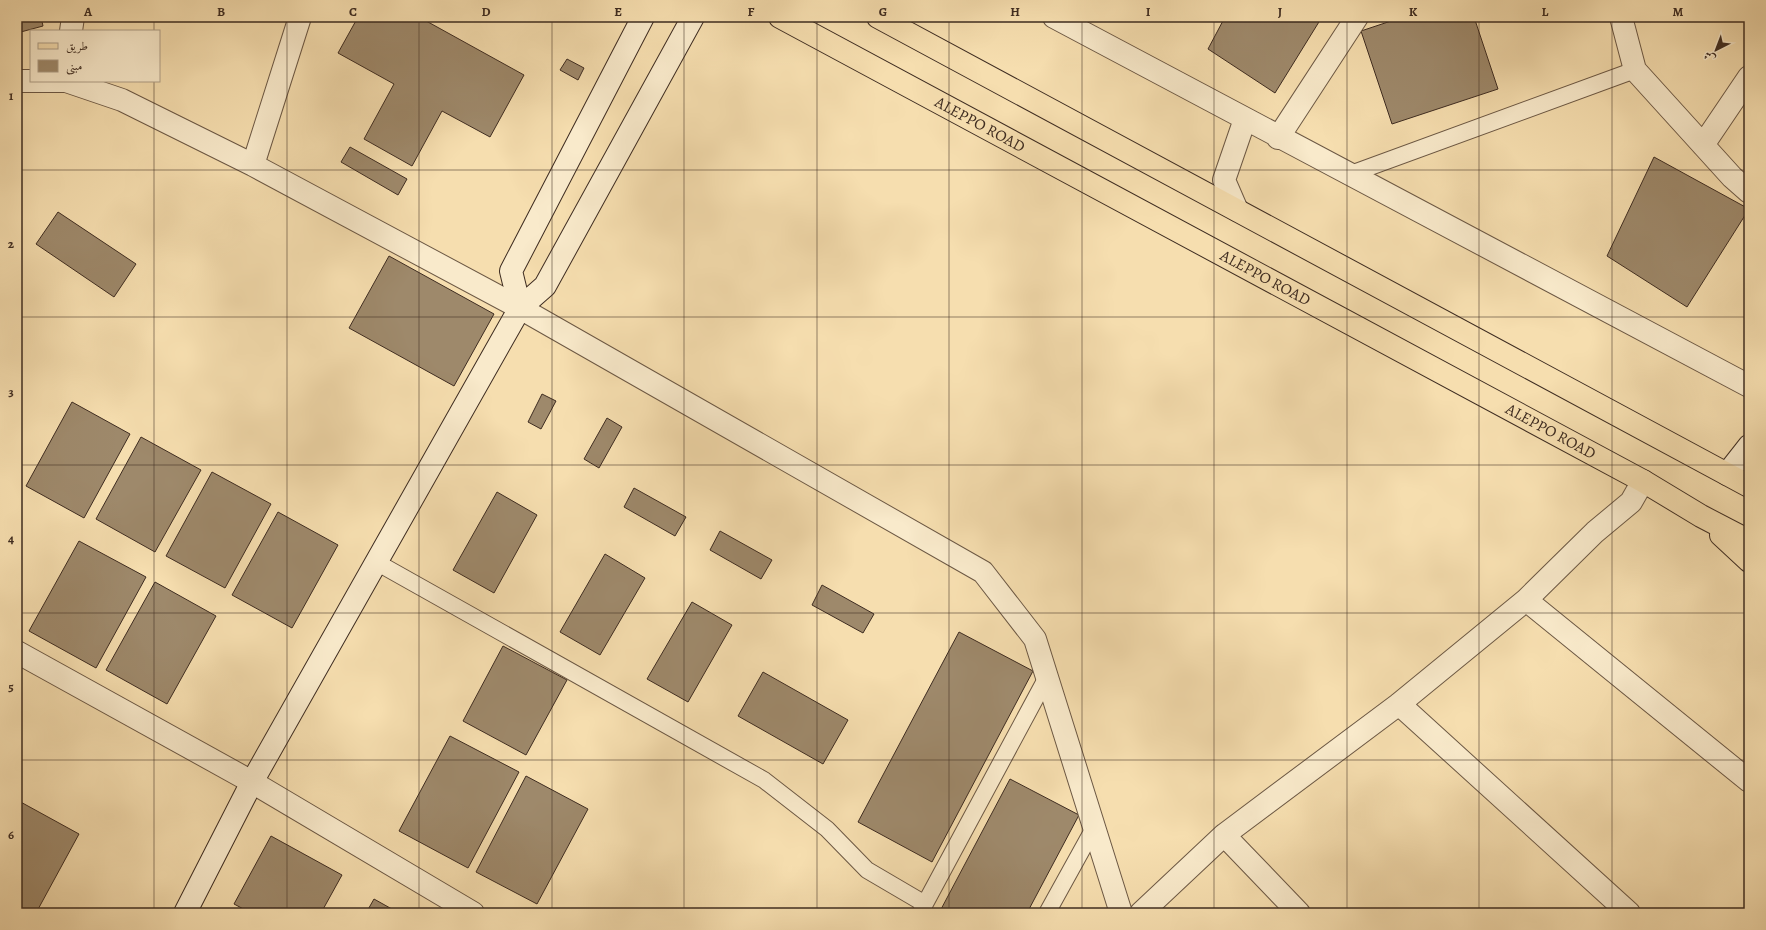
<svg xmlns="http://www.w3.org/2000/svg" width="1766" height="930" viewBox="0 0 1766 930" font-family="Alegreya,Amiri,serif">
<rect width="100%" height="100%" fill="#f6deaf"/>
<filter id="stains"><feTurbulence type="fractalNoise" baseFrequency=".005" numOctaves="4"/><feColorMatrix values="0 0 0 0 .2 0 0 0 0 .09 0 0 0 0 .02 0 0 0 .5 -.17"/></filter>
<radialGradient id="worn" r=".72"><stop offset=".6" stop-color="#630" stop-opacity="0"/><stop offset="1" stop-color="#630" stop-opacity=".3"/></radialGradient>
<!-- building -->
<path fill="#9e896b" stroke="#3e2c21" d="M17,17H41L43,26L17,33Z
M358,17H419L524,75L490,137L442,111L412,166L364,139L394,84L338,53Z
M1225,17H1322L1275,93L1208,49Z
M1403,17H1474L1498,89L1392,124L1361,31Z
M567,59L584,68L578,80L560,70Z
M350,147L407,179L398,195L341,162Z
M1654,157L1749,209L1687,307L1607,256Z
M58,212L136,264L114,297L36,244Z
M389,256L494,314L454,386L349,328Z
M542,394L556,401L541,429L528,422Z
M72,402L130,434L84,518L26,486Z
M607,418L622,427L599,468L584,459Z
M141,437L201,470L155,552L96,519Z
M212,472L271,504L225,588L166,556Z
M634,488L686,517L675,536L624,507Z
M497,492L537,515L494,593L453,570Z
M278,512L338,545L292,628L232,595Z
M720,531L772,560L761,579L710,550Z
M79,541L146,577L96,668L29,631Z
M605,554L645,578L600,655L560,632Z
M155,582L216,616L167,704L106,670Z
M822,585L874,614L863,633L812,605Z
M692,602L732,625L688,702L647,679Z
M959,632L1033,671L932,862L858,822Z
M503,646L567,680L526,755L463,721Z
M763,672L848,720L823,764L738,716Z
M450,736L519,772L468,868L399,831Z
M526,776L588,809L537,904L476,872Z
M1010,779L1079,815L1027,913H939Z
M17,800L79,834L36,913H17Z
M271,836L342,875L321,913H251L234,904Z
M374,899L399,913H366Z"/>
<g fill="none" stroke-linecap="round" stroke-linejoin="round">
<defs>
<path id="lane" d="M1348,175L1635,70
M376,562L764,780L827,829L867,870L925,904
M920,913L1047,677
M1047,913L1094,828"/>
<path id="street" d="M1054,17L1749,386
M1621,17L1635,70L1732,177L1749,192
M71,31L73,17
M17,81H66L122,100L253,165L520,308L983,572L1035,639L1121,913
M1278,138L1357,17
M1703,145L1749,77
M253,165L300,17
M1237,210L1224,180L1245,119
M1526,600L1749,781
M17,652L252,782L473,913
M1399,704L1629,913
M1224,835L1399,704L1526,600L1595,532L1631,502L1643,481
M1141,913L1224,835L1299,913"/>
<path id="secondary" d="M520,308L511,271L643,17
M1727,474L1749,446
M185,913L252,782L520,308L545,286L693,17"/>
<g id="primary">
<path id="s1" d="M780,17L1643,481L1701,516L1749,541"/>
<path d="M878,17L1749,486"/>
<path d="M1721,535L1749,561"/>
</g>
</defs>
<!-- lane casing -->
<use href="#lane" stroke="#6c5844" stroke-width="18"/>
<!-- street casing -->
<use href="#street" stroke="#6c5844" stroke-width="24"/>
<!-- secondary casing -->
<use href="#secondary" stroke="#3e2c21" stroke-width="24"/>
<!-- primary casing -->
<use href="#primary" stroke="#3e2c21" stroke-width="24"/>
<!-- lane -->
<use href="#lane" stroke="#f9eacb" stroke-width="16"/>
<!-- street -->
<use href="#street" stroke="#f9eacb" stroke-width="22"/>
<!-- secondary -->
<use href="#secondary" stroke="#f9eacb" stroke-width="22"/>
<!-- primary -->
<use href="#primary" stroke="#f6deaf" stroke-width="22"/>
</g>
<!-- grid -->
<path fill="none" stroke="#3e2c21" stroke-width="1" stroke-opacity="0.55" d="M154,17V31M287,17V913M419,17V913M552,17V913M684,17V913M817,17V913M949,17V913M1082,17V913M1214,17V913M1347,17V913M1479,17V913M1612,17V913M154,81V913M17,170H1749M17,317H1749M17,465H1749M17,613H1749M17,760H1749"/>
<g text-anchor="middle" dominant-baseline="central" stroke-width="3" stroke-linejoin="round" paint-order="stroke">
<!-- street labels -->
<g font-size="16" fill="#3e2c21" stroke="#f9eacb">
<text stroke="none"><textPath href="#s1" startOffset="227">ALEPPO ROAD</textPath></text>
<text stroke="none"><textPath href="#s1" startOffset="551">ALEPPO ROAD</textPath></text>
<text stroke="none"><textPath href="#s1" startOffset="875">ALEPPO ROAD</textPath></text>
</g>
</g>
<!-- margin -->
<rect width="1766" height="930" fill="none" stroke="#f6deaf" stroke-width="44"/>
<!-- legend -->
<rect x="30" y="30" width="130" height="52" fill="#f9eacb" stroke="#ae9e87"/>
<rect x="38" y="43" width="20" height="6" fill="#f6deaf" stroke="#ae9e87"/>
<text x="66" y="50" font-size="12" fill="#3e2c21">طريق</text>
<rect x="38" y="60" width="20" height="12" fill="#9e896b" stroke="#ae9e87"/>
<text x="66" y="70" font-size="12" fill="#3e2c21">مبنى</text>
<!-- north arrow -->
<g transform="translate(1716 50) rotate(222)" stroke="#f9eacb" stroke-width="3" paint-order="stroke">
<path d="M0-3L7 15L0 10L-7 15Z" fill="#3e2c21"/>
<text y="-6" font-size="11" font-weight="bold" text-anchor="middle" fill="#3e2c21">ش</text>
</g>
<rect x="22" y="22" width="1722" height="886" fill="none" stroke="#3e2c21" stroke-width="1.5"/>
<g font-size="13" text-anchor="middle" font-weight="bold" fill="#3e2c21">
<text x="88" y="16">A</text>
<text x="221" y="16">B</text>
<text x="353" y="16">C</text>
<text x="486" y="16">D</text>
<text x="618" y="16">E</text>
<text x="751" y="16">F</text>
<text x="883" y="16">G</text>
<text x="1015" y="16">H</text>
<text x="1148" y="16">I</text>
<text x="1280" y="16">J</text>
<text x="1413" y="16">K</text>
<text x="1545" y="16">L</text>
<text x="1678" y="16">M</text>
<text x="11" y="100">1</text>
<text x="11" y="248">2</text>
<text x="11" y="396">3</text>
<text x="11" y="543">4</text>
<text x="11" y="691">5</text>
<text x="11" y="839">6</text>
</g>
<rect width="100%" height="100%" filter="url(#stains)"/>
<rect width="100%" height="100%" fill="url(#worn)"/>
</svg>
